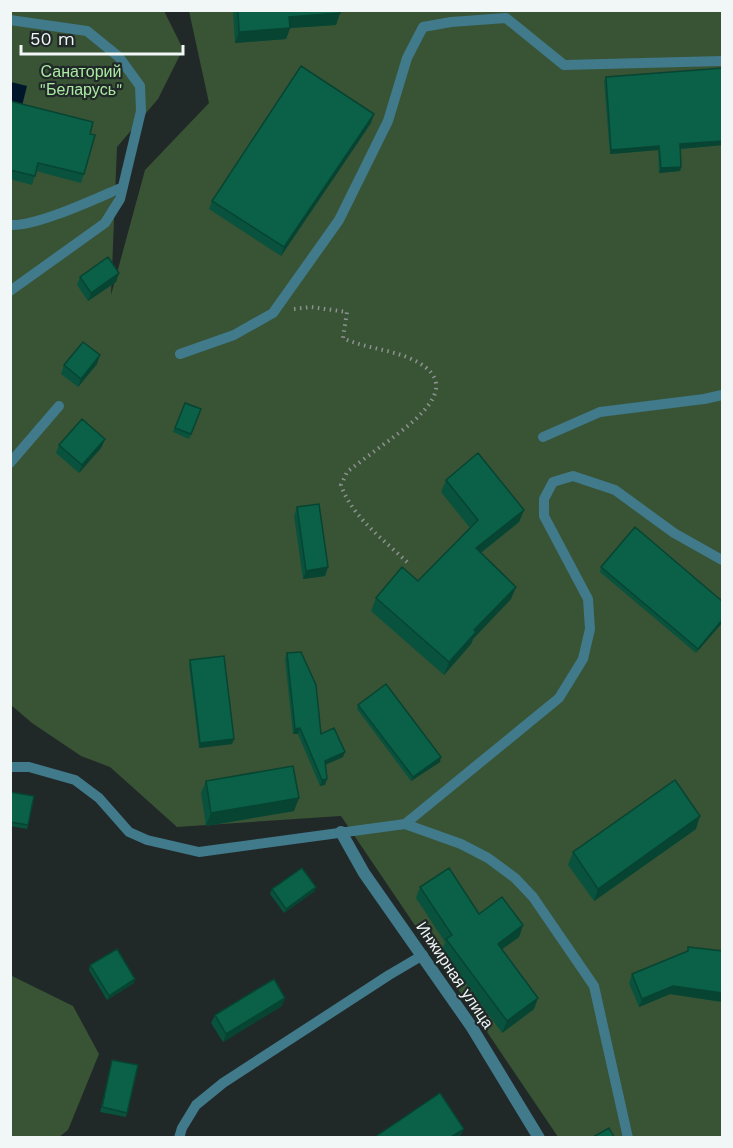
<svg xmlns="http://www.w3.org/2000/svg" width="733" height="1148" viewBox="0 0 733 1148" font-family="'Work Sans',sans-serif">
<rect width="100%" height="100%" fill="#212828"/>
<!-- green -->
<path fill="#395335" d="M11,11H164L183,49L158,99L117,147L111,295L145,170L209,103L189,11H722V1137H558L341,816L177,827L110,767L81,756L32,723L11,705Z
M10,975L73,1006L99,1054L68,1130L59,1137H11Z"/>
<!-- water -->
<path fill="#00172b" d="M11,82L27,86L13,142L11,141Z"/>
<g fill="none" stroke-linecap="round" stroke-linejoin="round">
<!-- path -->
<path stroke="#8d9393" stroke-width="4" stroke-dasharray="1.5 4.5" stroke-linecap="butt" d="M294,309L311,307L347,312L343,338C364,348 388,349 409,358C466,382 420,417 391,439C376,450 361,461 347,472L341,485C352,517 383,539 407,562"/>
<!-- lane -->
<path stroke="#407a8b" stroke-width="10" d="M10,20L87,31L119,57L140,86L141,111L120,199L105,223L10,291
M10,225C36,227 97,198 123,187
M180,354L234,335L273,313L339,220L388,121L407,58L423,27L451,22L506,18L564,65L722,61
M543,437L600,412L704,399L722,395
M10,463L59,406
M10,767H29L75,780L99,798L129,832L147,840L199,852L405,824L559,698L583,659L590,629L588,599L544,516V499L553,482L573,476L615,490L674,533L722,560
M405,824L461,844L488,858L515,878L533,897L594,986L628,1138
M179,1138L182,1128L196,1105L223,1083L389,975L423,955"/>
<!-- street -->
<path stroke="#407a8b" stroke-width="12" d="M341,832L364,873L471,1026L539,1138"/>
</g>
<!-- wall -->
<path fill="#09533e" d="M233,10H340L336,25L290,28L286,39L235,43Z
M723,68V145L680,149L681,167L680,171L659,173L658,150L610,154L604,81L606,77Z
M10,101L90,134L84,174L81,183L36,171L32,185L10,179Z
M371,123L281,256L209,209L212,201Z
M119,273L116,282L88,301L77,285L80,277Z
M97,364L78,387L61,374L64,365Z
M185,403L201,409L189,439L173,432Z
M105,439L101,448L79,473L56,453L59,445Z
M446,480L524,510L519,522L481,553L511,599L473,639L471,644L444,675L371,611L376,598L418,581L470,528L441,492Z
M297,507L328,567L325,576L303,579L294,516Z
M601,567L723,602L696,653L600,572Z
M287,653L321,734L343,757L325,765V785L320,786L298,734H293L285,659Z
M190,660L232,744L199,748L189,665Z
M358,705L440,762L411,781L357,709Z
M206,781L294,811L206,826L201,793Z
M10,792L28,825L27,829L10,826Z
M696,829L594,901L568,865L573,852Z
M420,887L479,914L523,925L519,937L502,949L534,1009L502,1033L442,951L445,942L416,898Z
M272,889L315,891L284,913L270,894Z
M688,947L723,951V1002L670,994L639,1007L629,983L632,974L687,952Z
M90,965L134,983L107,1000L89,970Z
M282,1006L223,1042L211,1023L215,1015Z
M112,1060L127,1113L126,1117L100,1112Z"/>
<!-- shaded-wall -->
<path fill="#074432" d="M340,13L336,25L290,28L286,39L235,43L239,32L289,17Z
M374,114L371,123L281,256L284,247Z
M723,141V145L678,149L680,144Z
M659,146L658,150L610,154L611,150Z
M681,167L680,171L659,173L661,168Z
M119,273L116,282L88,301L91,293Z
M100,355L97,364L78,387L81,379Z
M105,439L101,448L79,473L82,465Z
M524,510L519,522L471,560L476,548Z
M328,567L325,576L303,579L306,571Z
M516,587L511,599L473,639L471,644L444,675L449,662L474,630Z
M723,619V622L696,653L698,649Z
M300,728L298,734H293L295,729Z
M234,739L232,744L199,748L200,743Z
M345,752L343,757L322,766L325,761Z
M441,757L440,762L411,781L413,777Z
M327,779L325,785L320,786L322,780Z
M299,798L294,811L206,826L211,813Z
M700,816L696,829L594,901L598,889Z
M316,887L315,891L284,913L286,909Z
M523,925L519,937L494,955L498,944Z
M135,979L134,983L107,1000L109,996Z
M673,986L723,993V1002L670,994L639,1007L642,999Z
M285,998L282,1006L223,1042L226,1034Z
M538,998L534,1009L502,1033L507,1021Z
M464,1129L460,1137H451Z"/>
<!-- building -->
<path fill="#0a6148" stroke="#074432" stroke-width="1.5" d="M238,10H340V13L289,17L290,28L239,32Z
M301,66L374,114L284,247L212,201Z
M723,68V141L680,144L681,167L661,168L659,146L611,150L606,77Z
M10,101L93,122L90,134L95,135L84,174L38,163L35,176L10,170Z
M108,257L119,273L91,293L80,277Z
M83,342L100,355L81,379L64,365Z
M185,403L201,409L191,434L175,428Z
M82,419L105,439L82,465L59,445Z
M478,453L524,510L476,548L516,587L474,630L476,632L449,662L376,598L402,567L418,581L478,520L446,480Z
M319,504L328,567L306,571L297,507Z
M635,527L723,602V619L698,649L601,567Z
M301,652L316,685L321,734L334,728L345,752L325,761L327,779L322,780L300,728L295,729L287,653Z
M224,656L234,739L200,743L190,660Z
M386,684L441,757L413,777L358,705Z
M293,766L299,798L211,813L206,781Z
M675,780L700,816L598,889L573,852Z
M10,792L34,796L28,825L10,822Z
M302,868L316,887L286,909L272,889Z
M449,868L479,914L502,897L523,925L498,944L538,998L507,1021L446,939L452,935L420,887Z
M688,947L723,951V993L673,986L642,999L632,974L688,951Z
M117,949L135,979L109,996L90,965Z
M274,979L285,998L226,1034L215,1015Z
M112,1060L138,1065L127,1113L102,1107Z
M440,1093L464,1129L451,1137H375Z
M609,1128L614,1137H593Z"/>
<g text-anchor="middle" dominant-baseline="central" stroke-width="4.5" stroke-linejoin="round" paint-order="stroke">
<!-- park labels -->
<g font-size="16" fill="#abeaa2" stroke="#212828">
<text x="81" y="71">Санаторий<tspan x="81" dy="18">"Беларусь"</tspan></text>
</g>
<!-- street labels -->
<g font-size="16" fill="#f1f6f6" stroke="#212828">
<text transform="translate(455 975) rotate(56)">Инжирная улица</text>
</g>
</g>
<!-- border -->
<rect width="733" height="1148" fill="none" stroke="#f1f6f6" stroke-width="24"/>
<!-- scale -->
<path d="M21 45v9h162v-9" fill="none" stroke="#f1f6f6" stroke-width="3"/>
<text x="30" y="45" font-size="18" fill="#f1f6f6" stroke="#212828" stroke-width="4.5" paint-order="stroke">50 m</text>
</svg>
